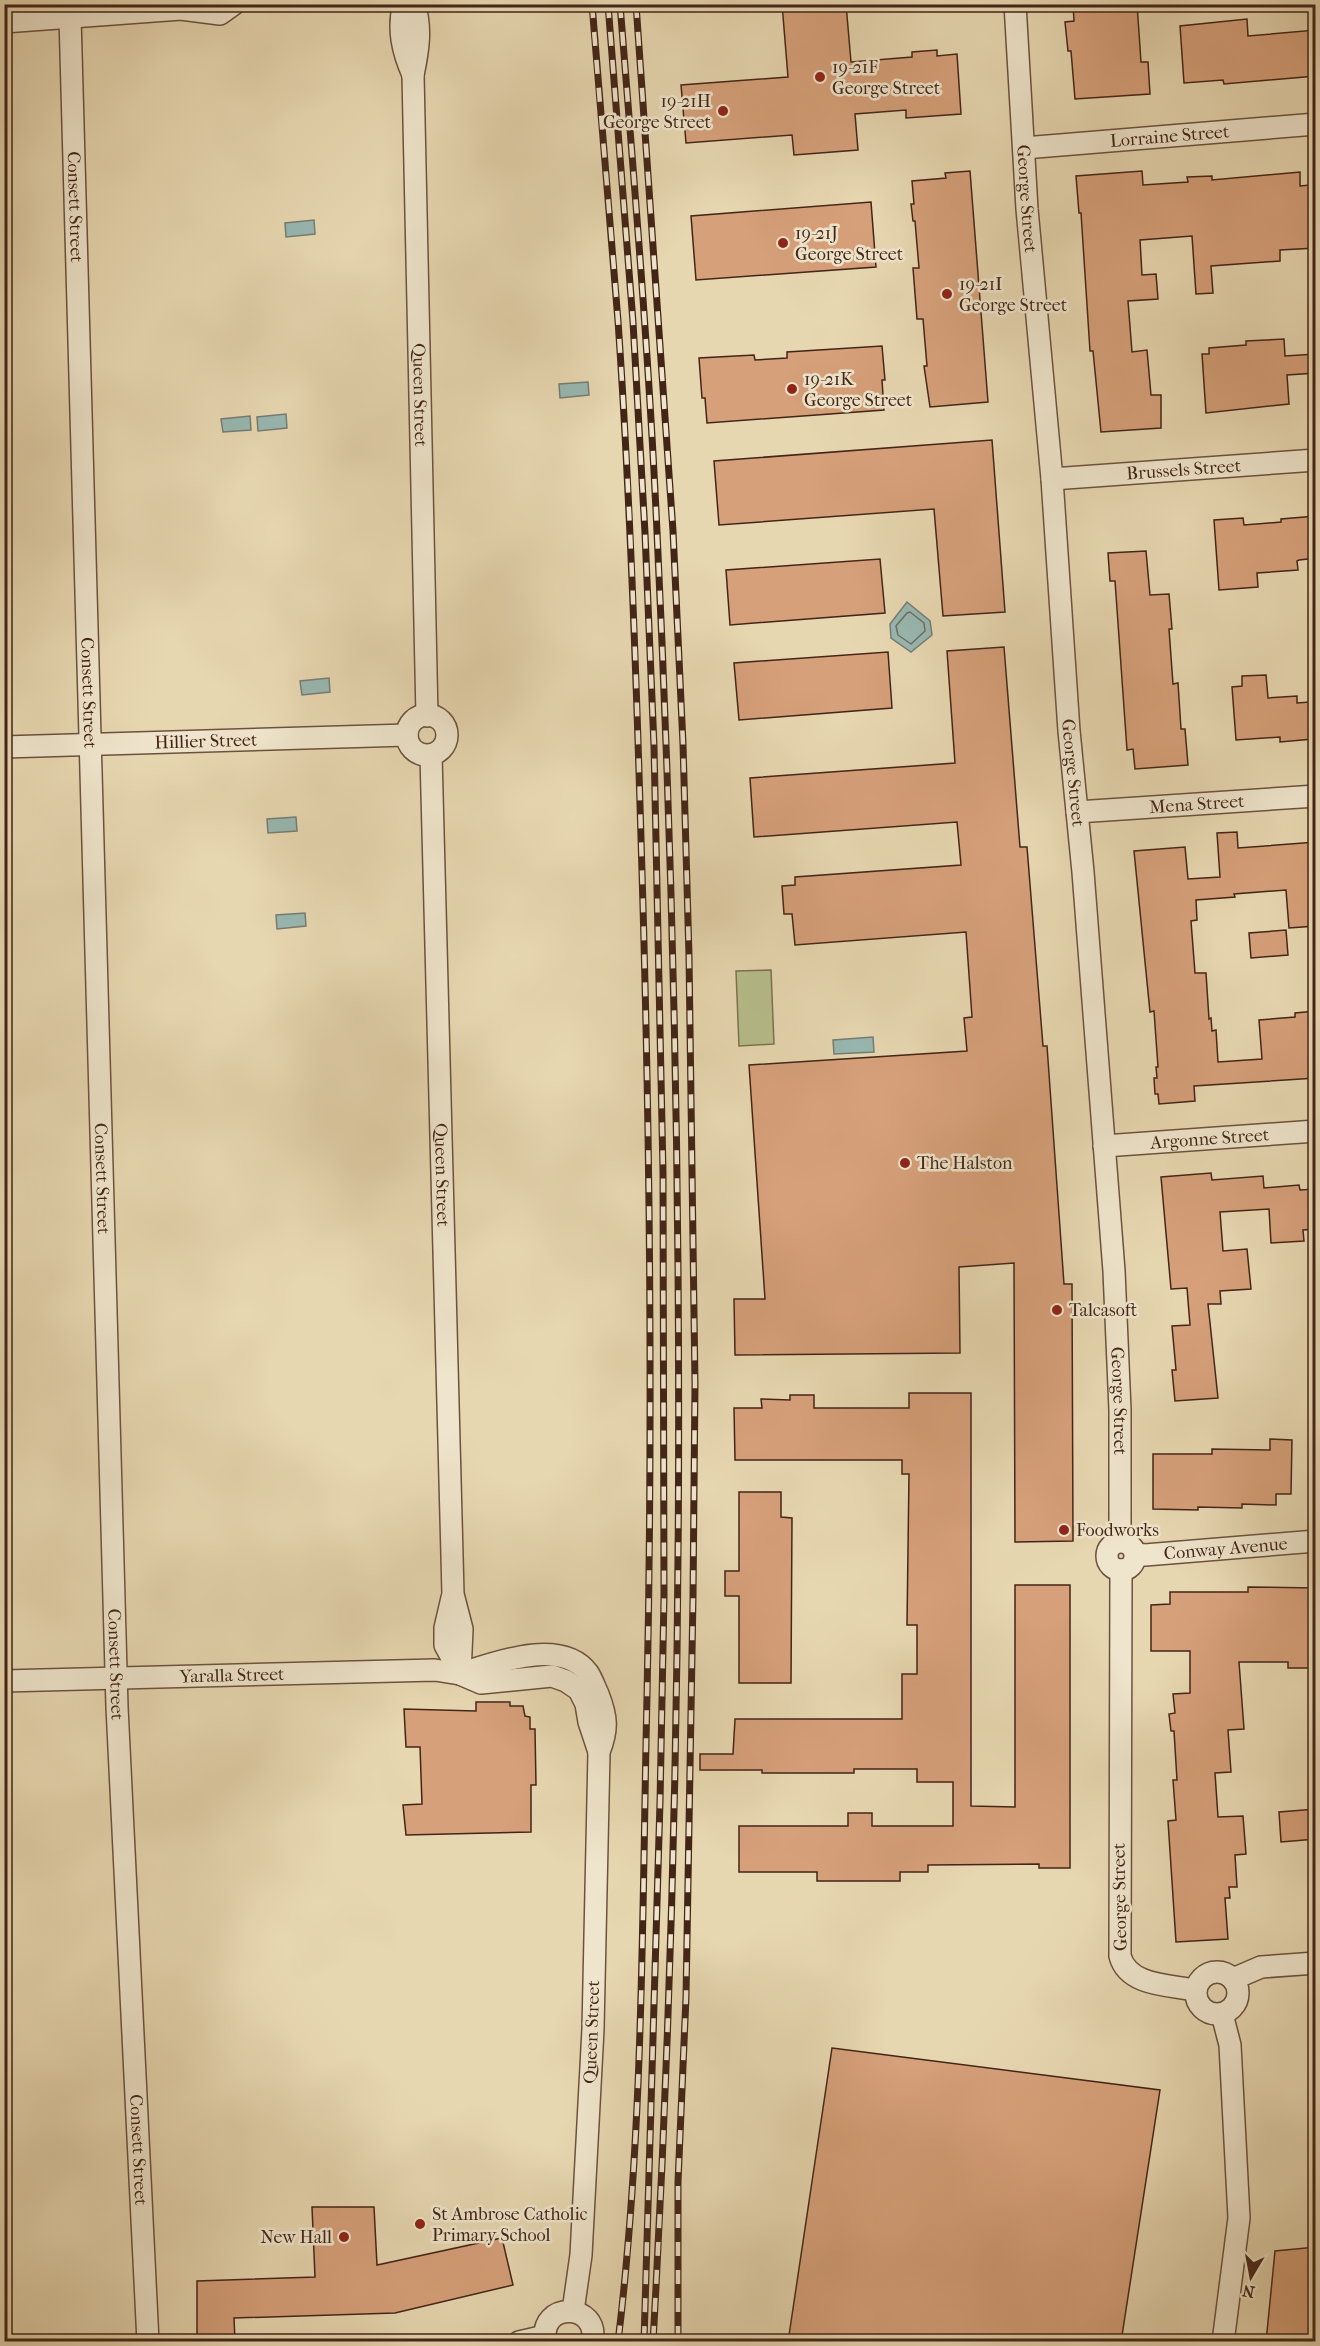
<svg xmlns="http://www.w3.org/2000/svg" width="1320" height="2346" viewBox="0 0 1320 2346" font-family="'IM FELL French Canon',serif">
<rect width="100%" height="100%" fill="#e7d7b1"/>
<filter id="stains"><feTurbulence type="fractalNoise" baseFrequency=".00333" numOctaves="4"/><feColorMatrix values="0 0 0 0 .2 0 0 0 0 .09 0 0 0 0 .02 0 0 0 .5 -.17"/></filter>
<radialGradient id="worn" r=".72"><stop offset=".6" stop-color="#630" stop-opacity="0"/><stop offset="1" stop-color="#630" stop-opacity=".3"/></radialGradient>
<!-- green -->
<path fill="#b6be8b" stroke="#7c7252" stroke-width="1.5" d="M771,970L774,1044L739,1046L736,971Z"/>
<!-- water -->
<path fill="#98b8b2" stroke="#767d74" stroke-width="1.5" d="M314,220L315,234L286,237L285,223Z
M588,382L589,395L560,398L559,384Z
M286,414L287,428L258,431L257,417Z
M250,416L251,430L223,432L221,419Z
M907,602L930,621L932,635L911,652L891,638L890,624Z
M329,678L330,692L302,695L300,681Z
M296,817L297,831L268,833L267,819Z
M305,913L306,926L277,929L276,915Z
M873,1037L874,1052L834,1054L833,1040Z"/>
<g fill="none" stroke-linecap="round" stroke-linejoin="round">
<!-- shore -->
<path stroke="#6e6e65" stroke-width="1.5" d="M910,612L924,623L925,631L911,644L898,635L896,626L907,613Z"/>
</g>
<!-- building -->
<path fill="#d6a07a" stroke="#432518" stroke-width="1.5" d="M782,4H846L851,62L912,57V52L937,50V56L957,54L961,114L906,118V110L855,114L858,150L794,155L792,135L686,143L681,85L788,77Z
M1073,4H1137L1141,62H1148L1150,94L1075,99L1071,51H1068L1065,22L1074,21Z
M1247,19L1248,36L1316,30V76L1224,84L1223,80L1184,83L1180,26Z
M970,171L988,402L930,407L924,366H927L923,319H917L913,268H919L915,221H913L911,204H914L912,181L946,178L945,173Z
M1142,171L1143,185L1188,182L1187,177L1212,176V180L1300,172V186L1310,185L1312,204H1316V248L1280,250V261L1211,266L1213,293L1196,294L1192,236L1140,240L1142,275L1156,274L1158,299L1128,301L1132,352L1147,350L1151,395H1161V428L1101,432L1093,351H1090L1081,213H1079L1076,176Z
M871,202L876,267L696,280L691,216Z
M1284,339L1285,356L1316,354V373L1287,375L1289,404L1206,413L1202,354H1209V348L1246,345V341Z
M882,346L885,380H882L884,410L707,423L705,398H702L699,358L754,355L755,360L787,358V352Z
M992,440L1005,612L943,616L934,509L719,525L714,461Z
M1316,516V558L1299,560L1297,561L1298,570L1257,573L1258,587L1219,590L1214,520L1243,518L1244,525L1281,522V519Z
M1146,551L1150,595L1169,594L1172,629H1169L1173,684L1178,683L1181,729H1185L1188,765L1135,769L1133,749L1127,750L1115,581H1110L1108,553Z
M880,559L885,613L730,625L726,570Z
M1004,647L1020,847H1027L1043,1046H1047L1064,1284H1072L1073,1541L1015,1542L1014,1263L959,1267L960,1353L735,1355L734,1299H765L749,1065L967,1051L964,1018L972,1017L966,932L795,945L792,914H784L782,886L795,885V877L961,865L957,822L754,837L750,778L955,763L947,651Z
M888,652L892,708L739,720L734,663Z
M1266,675L1268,698L1297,696V703L1310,702L1313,739L1280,742V737L1236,740L1232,687L1242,686V676Z
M1237,832L1238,848L1316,842V926L1289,928L1286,890L1234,894L1235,897L1196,900L1197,920L1191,921L1195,973H1206L1209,1019L1211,1018L1212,1031L1216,1030L1218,1062L1262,1059L1259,1020L1295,1017V1013L1316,1011V1078L1194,1086L1195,1101L1159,1104L1158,1094H1155L1154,1078H1157L1156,1067H1158L1154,1011L1150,1012L1134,851L1185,847L1188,879L1220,877L1217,833Z
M1286,930L1288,955L1251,958L1249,933Z
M1211,1173L1212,1180L1263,1176L1264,1188L1299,1185L1300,1190L1316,1189V1229L1303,1230L1304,1241L1271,1243L1269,1209L1220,1212L1223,1251L1247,1249L1251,1289L1220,1291L1221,1304H1208L1218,1398L1175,1401L1172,1370H1176L1172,1326L1190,1325L1187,1288L1171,1289L1161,1177Z
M909,1393H971V1806L1015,1807V1585H1070V1868H1039V1864L928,1865V1872H900V1881H817V1872H739V1826H848V1813H872V1826H953V1782H917V1769H854V1773H762V1770H700V1754H733L735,1719H902V1674H917V1625H907L909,1474H902V1460H735L734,1408H762L761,1399L790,1400V1395H814V1408H909Z
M1270,1439L1292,1440L1291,1494H1276V1505L1242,1504V1508L1198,1507V1510L1153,1509V1454H1212V1449L1270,1450Z
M739,1492H781V1517L792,1518L791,1683H739V1596H725V1571H739Z
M1248,1587L1316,1588V1651H1310V1668H1288V1662H1239L1244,1729L1228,1730L1231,1772L1215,1773L1218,1817L1243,1816L1246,1854L1235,1855L1237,1887H1229L1230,1898H1225L1228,1939L1176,1942L1168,1821L1176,1820L1173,1780H1177L1174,1731H1171L1169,1714L1175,1713L1173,1694L1190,1693V1651H1151V1605L1170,1604V1592H1248Z
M476,1702H510V1706H523L525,1716L530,1717V1729H535L536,1785H531V1832L406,1835L403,1805L422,1804L420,1747H406L404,1709L476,1711Z
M1316,1809V1839L1281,1842L1279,1812Z
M832,2048L1160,2090L1121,2342H788Z
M312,2207H374L377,2265L502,2238L513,2285L395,2313L234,2318L235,2342H197V2281L315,2277Z
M1316,2247V2342H1266L1275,2251Z"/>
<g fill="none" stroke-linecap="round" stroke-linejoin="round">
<defs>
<g id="minor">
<path d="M404,4C397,29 403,52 413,75"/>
<path id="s1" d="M414,4C422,28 418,51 413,75L427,716"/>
<path id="s2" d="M1015,4L1027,209L1052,479L1069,731L1083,872L1114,1271L1120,1410V1541"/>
<path id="s3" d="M70,17L117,1707L148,2342"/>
<path d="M4,22L181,9L220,14L234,4"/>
<path id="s4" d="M1024,148L1316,124"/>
<path id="s5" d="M1052,479L1316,460"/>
<circle cx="427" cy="735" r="20"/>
<path id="s6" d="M4,747L407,735"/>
<path id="s7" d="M431,755L453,1594L462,1629L460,1674"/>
<path id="s8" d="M1077,812L1316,796"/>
<path id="s9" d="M1104,1146L1316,1131"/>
<circle cx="1121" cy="1556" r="14"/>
<path id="s10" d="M1136,1554L1145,1555L1316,1541"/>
<path d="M1121,1570L1120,1956C1128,1986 1169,1985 1195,1990"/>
<path d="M452,1598L445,1628V1645L459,1671"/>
<path d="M460,1674C494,1663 561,1637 588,1673C592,1679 595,1688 598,1694C607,1717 608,1729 599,1752L593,2029L581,2255L573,2311"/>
<path id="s11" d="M4,1681L435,1670L460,1674L481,1683L552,1676L566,1681L579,1690L586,1704L589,1722L599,1752"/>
<circle cx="1217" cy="1993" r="21"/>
<path d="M1233,1979L1261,1967L1316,1963"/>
<path d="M1222,2014L1230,2045L1239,2218L1223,2342"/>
<path d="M519,2342L545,2336"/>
<path d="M546,2342C537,2301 601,2302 592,2342"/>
</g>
</defs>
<!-- minor casing -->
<use href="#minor" stroke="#6c523e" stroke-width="24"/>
<!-- minor -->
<use href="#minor" stroke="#efe5cc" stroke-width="21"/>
<defs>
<path id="rail" d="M592,4C600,110 610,215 618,321C630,493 636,665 641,838C650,1124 653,1410 647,1696C642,1911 644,2128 618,2342
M608,4L633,322L645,533L654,746L663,1172L664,1597L660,1802L644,2342
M620,4C634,180 649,356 657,532C686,1134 687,1740 653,2342
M636,4L673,531L683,744L689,956L695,1384L693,1597L686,1997L678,2182V2342"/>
</defs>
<!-- rail casing -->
<use href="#rail" stroke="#432518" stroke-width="7"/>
<!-- rail -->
<use href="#rail" stroke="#efe5cc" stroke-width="4.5" stroke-dasharray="14" stroke-linecap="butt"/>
</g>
<!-- markers -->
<g fill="#8f2418" stroke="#efe5cc" stroke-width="2">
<circle cx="820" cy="77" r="6"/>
<circle cx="723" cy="111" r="6"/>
<circle cx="783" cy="243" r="6"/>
<circle cx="947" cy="294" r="6"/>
<circle cx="792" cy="389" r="6"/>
<circle cx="905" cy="1163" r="6"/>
<circle cx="1057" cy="1310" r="6"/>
<circle cx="1064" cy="1530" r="6"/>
<circle cx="420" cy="2224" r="6"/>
<circle cx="344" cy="2237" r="6"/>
</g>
<g text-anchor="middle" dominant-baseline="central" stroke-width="5" stroke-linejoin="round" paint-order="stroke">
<!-- poi labels -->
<g font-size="18" fill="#432518" stroke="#efe5cc" text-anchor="start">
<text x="832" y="67">19-21F<tspan x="832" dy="21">George Street</tspan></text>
<text x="711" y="101" text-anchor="end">19-21H<tspan x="711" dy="21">George Street</tspan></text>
<text x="795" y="233">19-21J<tspan x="795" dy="21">George Street</tspan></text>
<text x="959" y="284">19-21I<tspan x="959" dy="21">George Street</tspan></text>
<text x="804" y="379">19-21K<tspan x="804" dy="21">George Street</tspan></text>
<text x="917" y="1163">The Halston</text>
<text x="1069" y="1310">Talcasoft</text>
<text x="1076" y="1530">Foodworks</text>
<text x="432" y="2214">St Ambrose Catholic<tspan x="432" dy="21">Primary School</tspan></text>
<text x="332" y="2237" text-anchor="end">New Hall</text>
</g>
<!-- street labels -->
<g font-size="18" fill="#432518" stroke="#efe5cc">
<text stroke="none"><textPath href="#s4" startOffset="146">Lorraine Street</textPath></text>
<text stroke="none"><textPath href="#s2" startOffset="195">George Street</textPath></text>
<text stroke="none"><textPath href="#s3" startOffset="190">Consett Street</textPath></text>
<text stroke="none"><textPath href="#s1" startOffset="392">Queen Street</textPath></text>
<text stroke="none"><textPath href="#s5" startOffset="132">Brussels Street</textPath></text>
<text stroke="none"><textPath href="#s3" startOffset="676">Consett Street</textPath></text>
<text stroke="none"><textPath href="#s6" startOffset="202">Hillier Street</textPath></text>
<text stroke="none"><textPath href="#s2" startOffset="771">George Street</textPath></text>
<text stroke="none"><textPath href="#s8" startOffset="120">Mena Street</textPath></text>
<text stroke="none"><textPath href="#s9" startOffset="106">Argonne Street</textPath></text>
<text stroke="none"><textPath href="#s7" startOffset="420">Queen Street</textPath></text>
<text stroke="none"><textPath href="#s3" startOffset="1162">Consett Street</textPath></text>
<text stroke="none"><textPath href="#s2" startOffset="1401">George Street</textPath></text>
<text stroke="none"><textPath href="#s10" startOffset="90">Conway Avenue</textPath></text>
<text stroke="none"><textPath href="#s3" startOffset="1648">Consett Street</textPath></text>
<text stroke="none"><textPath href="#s11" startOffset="228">Yaralla Street</textPath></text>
<text transform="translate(1120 1897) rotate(-91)">George Street</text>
<text transform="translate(592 2032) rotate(-88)">Queen Street</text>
<text stroke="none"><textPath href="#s3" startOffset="2134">Consett Street</textPath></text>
</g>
</g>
<!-- margin -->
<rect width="1320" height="2346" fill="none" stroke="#e7d7b1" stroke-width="24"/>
<rect x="6" y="6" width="1308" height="2334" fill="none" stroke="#432518" stroke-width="3"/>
<rect x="12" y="12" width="1296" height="2322" fill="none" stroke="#432518" stroke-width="1.5"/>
<!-- north arrow -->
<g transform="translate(1251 2277) rotate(190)" stroke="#efe5cc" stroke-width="4.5" paint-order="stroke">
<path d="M0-4.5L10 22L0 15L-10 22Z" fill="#432518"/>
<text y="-9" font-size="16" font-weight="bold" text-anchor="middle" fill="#432518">N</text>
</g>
<rect width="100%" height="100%" filter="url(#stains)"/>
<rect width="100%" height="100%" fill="url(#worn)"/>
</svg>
